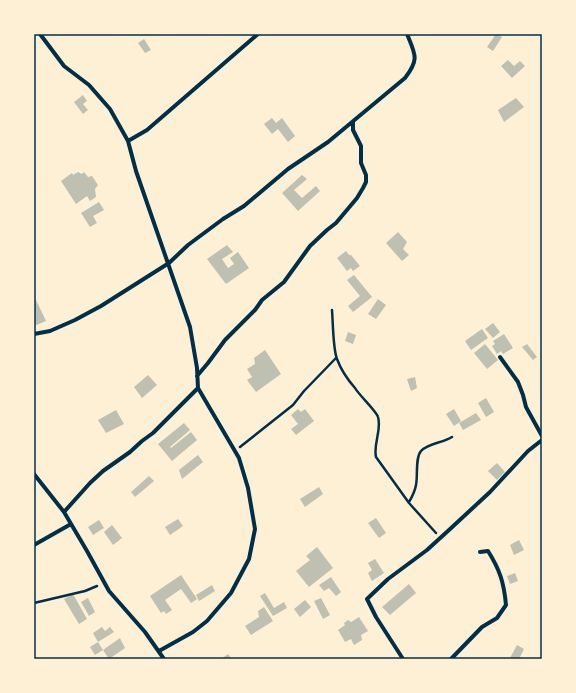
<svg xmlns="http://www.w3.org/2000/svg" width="576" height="693" viewBox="0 0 576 693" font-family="Bitter,serif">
<rect width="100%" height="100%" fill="#fdf0d5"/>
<!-- building -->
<path fill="#bec0b2" d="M496,34L502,37L493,51L487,47Z
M144,39L151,50L145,53L138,43Z
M508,60L514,66L520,61L525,66L512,78L501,66Z
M83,95L87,101L83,104L88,110L83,114L74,102Z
M516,98L524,107L504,122L498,110Z
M272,118L276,123L282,118L295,136L288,142L278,129L272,134L264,124Z
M78,172L82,174L84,172L88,177L92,176L98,185L95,189L96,197L90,201L87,196L76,204L61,181L72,173L73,175Z
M302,175L307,179L294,190L302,198L316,186L320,191L298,211L282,193Z
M99,202L104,210L93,216L97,223L90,227L81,213Z
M398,232L407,242L403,249L409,255L402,261L386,243Z
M227,245L233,252L222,259L228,268L234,264L230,258L238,252L249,268L226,284L207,259Z
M346,251L349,255H351L360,266L353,271L351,268L347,271L337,258Z
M354,275L372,297L353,312L348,306L360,296L347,280Z
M378,299L386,305L376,319L368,314Z
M36,300L46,321L34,326V301Z
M493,323L500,332L493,338L485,329Z
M482,329L488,338L471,350L465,341Z
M348,332L356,335L353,344L345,341Z
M504,334L513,348L503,354L501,351L497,354L492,346L495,344L493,341Z
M485,344L498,360L487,369L474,353Z
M527,344L537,357L533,360L522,347Z
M265,350L281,374L256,392L247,380L252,377L247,369L255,364L254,358Z
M148,375L157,385L142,398L134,387Z
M415,377L417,388L411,391L407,379Z
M486,398L494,412L486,417L478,403Z
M298,409L301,412L305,409L314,421L296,435L291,429L298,424L291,415Z
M454,409L461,421L454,426L446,414Z
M116,410L124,424L106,433L98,420Z
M476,413L481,420L463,430L459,423Z
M184,423L190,430L170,447L171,448L191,432L197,440L172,461L158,444Z
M198,455L203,462L182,479L179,470Z
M497,463L505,472L497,480L488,471Z
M149,476L154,481L135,497L131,492Z
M319,487L323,494L305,507L300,499Z
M376,518L386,533L379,538L368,523Z
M178,519L183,526L170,535L165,527Z
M99,520L104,528L93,535L88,527Z
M112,525L122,538L113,545L104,532Z
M519,540L524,550L514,555L510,545Z
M317,547L333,568L309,587L296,571L310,560L306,556Z
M375,559L384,573L372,581L368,573L372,570L368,563Z
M515,573L518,581L510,584L507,576Z
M181,575L197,599L191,603L181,589L165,600L172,610L166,614L164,611L161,613L150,596Z
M331,577L341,592L336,596L329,588L324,591L319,585Z
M409,584L416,593L390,615L382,607Z
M212,585L215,591L199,601L196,595Z
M265,593L274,608L284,602L287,608L273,616L260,596Z
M73,594L87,619L79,624L64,599Z
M88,598L95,612L89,616L81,602Z
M321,598L330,615L323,619L314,601Z
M305,600L311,607L300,617L294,609Z
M264,607L273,621L251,635L245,626L259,617L258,611Z
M359,617L368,631L361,635L362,640L354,645L351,639L345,642L338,630L345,625L344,623L348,620L351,622Z
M102,627L105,631L110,627L114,632L98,642L103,650L120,638L125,648L109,659L103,650L95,655L90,647L98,642L93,633Z
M517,645L524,649L519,659H512L510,658Z
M228,654L232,659H221Z"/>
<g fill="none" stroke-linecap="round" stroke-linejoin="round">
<!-- path -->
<path stroke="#003049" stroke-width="2.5" d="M332,310C333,323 333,349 337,359C341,370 348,380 355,388C359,395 377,412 378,417C382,430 373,444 376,457L409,503L436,533
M240,447L293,405L304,391L336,358
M409,502C412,497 415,491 416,485C418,476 415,458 421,451C428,443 443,443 452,437
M34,603L85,591L97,586"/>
<!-- minor -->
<path stroke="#003049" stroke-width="4" d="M40,34L64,66L89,85L110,109L128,141
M34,334L50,331L75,320L101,306L169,263L188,245L223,219L244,206L288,169L328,142L405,78C420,59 415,54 407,34
M500,357L518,382L523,395L526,407L542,436
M197,376L208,363L225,340L255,310L262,300L284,282L310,246L327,230L336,223L357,198L363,188L366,182V175L361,163V146L353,130V122
M34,474L64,512L87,551L109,591L145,632L164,659
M64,512L90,483L103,471L130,452L142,441L153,433L198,388
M34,545L71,524
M159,651L193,632L207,621L231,593L249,559L255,529L248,488L239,458L198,388L197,368L190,327L136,171L128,141L147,130L258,34
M403,659L376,617L367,599L388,579L427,550L449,530L490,492L528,451L542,440
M451,659L482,627L497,618L506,605C504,583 500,570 488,551L480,552"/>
</g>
<!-- border -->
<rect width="576" height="693" fill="none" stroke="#fdf0d5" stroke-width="70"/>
<rect x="35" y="35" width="506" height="623" fill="none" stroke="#003049" stroke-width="1.5"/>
</svg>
